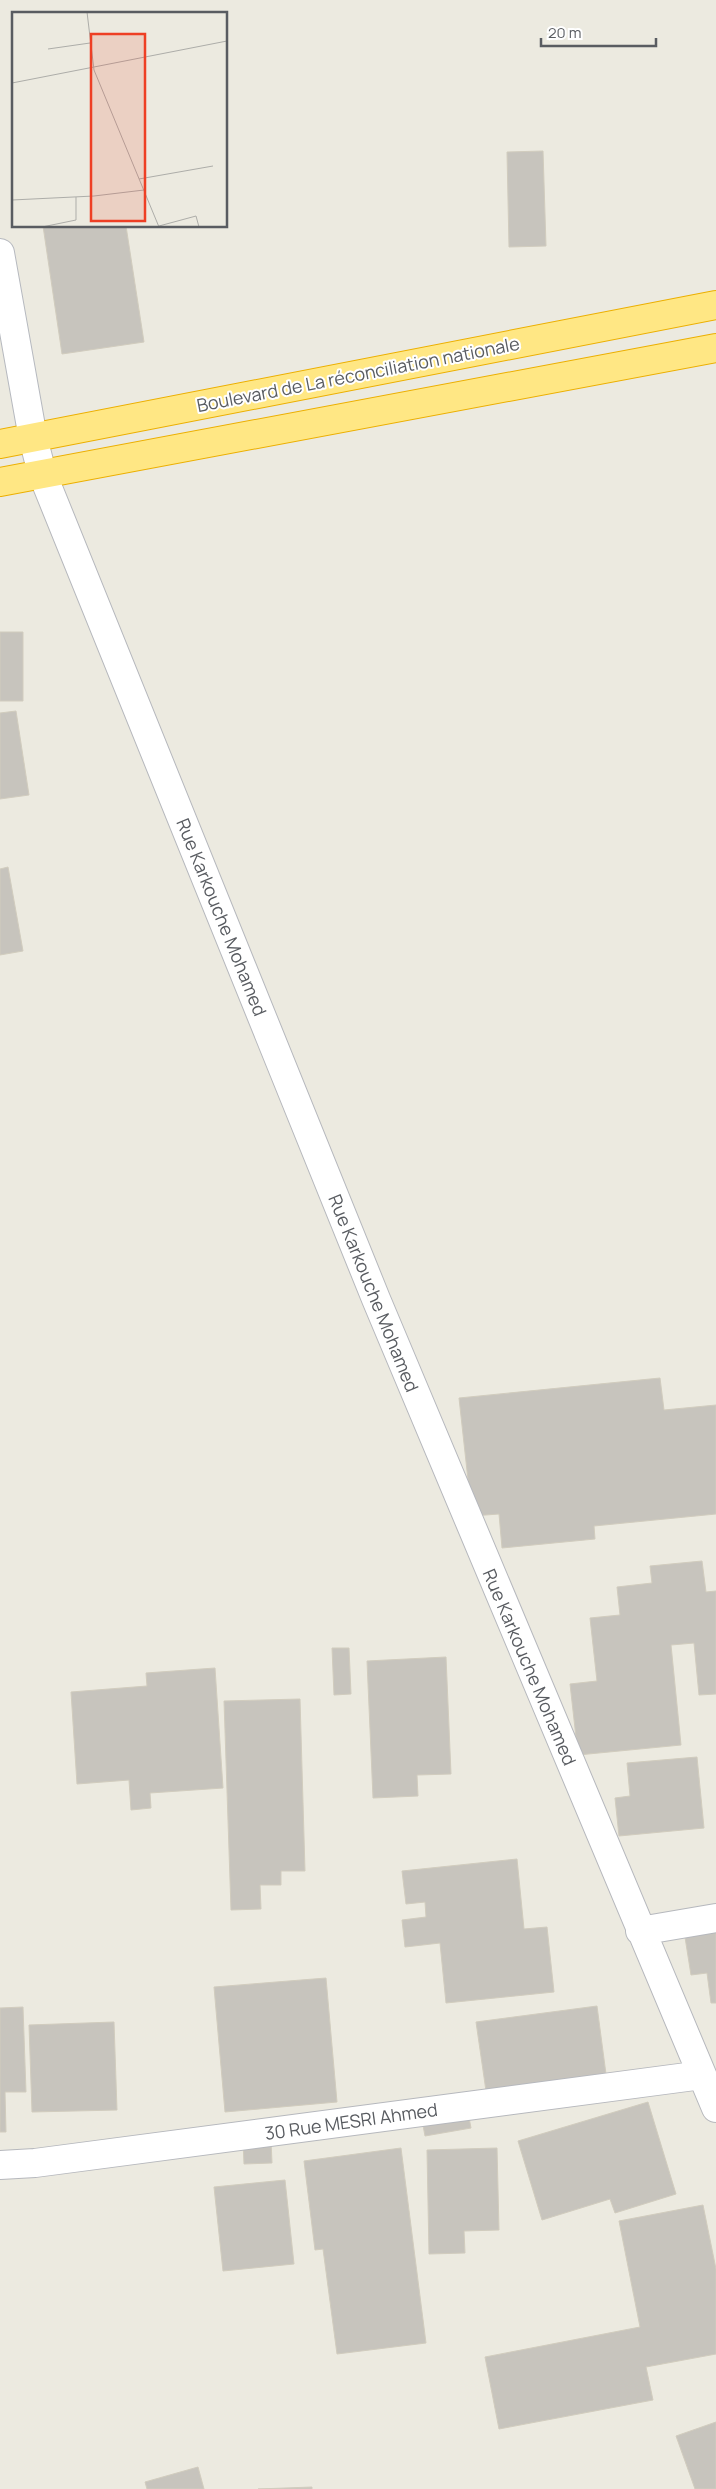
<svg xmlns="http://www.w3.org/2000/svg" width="716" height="2489" viewBox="0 0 716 2489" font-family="Manrope,sans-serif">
<rect width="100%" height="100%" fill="#eceae0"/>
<!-- building -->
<path fill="#c7c4bd" stroke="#d1ccbe" d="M543,151L546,246L509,247L507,152Z
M43,226H126L144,342L62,354Z
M0,632H23V701H0Z
M16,711L29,795L0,799V713Z
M8,867L23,951L0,955V869Z
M660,1378L664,1410L716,1405V1514L594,1526L595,1539L502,1548L499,1514L472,1516L459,1398Z
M702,1561L706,1592L716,1591V1694L699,1695L694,1643L671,1645L681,1745L578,1755L570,1684L597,1681L590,1618L620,1615L617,1587L652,1583L650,1566Z
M332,1648H349L351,1694L334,1695Z
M446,1657L451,1774L417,1775L418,1796L373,1798L367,1661Z
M215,1668L223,1788L150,1793L151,1808L131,1810L129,1780L77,1784L71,1692L147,1686L146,1673Z
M300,1699L305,1871H281V1885H260L261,1909L231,1910L224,1701Z
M697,1757L704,1828L619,1836L615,1798L630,1796L627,1763Z
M517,1859L524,1929L547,1927L554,1992L446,2003L440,1943L405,1947L402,1920L426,1917L425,1902L406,1904L402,1871Z
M716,1926V2003H711L707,1973L691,1975L684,1931Z
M326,1978L337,2102L225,2112L214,1987Z
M597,2006L606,2074L486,2091L476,2022Z
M23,2007L26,2092H5L6,2132H0V2008Z
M114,2022L117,2110L32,2112L29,2025Z
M648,2102L676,2194L615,2213L610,2199L542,2220L518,2141Z
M468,2112L471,2128L425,2136L422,2120Z
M271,2140L272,2163L244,2164L243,2141Z
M401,2148L426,2343L337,2354L323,2249L315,2250L304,2161Z
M497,2148L499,2230L464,2231L465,2253L429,2254L427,2150Z
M285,2180L294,2264L223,2271L214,2187Z
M703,2205L716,2269V2354L646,2367L653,2400L499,2429L485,2357L640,2327L619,2221Z
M716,2422V2489H695L676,2436Z
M198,2467L204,2489H147L145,2482Z
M312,2487V2489H258Z"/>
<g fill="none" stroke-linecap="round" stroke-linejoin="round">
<defs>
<path id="street" d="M42,473L376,1299L716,2108
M640,1931L716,1918
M0,2165L35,2163L702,2075"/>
<path id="secondary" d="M0,253L33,438L42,473"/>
<path id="highway" d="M0,444L716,305
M0,482L716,348"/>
</defs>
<!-- street casing -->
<use href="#street" stroke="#b6b8bd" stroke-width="30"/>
<!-- secondary casing -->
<use href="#secondary" stroke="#b6b9bf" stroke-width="30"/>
<!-- highway casing -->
<use href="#highway" stroke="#ecaf00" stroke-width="30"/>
<!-- street -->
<use href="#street" stroke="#fff" stroke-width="28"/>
<!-- secondary -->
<use href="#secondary" stroke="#fff" stroke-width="28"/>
<!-- highway -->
<use href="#highway" stroke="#ffe784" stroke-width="28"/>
</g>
<g text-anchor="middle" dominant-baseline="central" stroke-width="4" stroke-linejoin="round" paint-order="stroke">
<!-- street labels -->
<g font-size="18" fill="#595c61" stroke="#fff">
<text transform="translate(358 374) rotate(-11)">Boulevard de La réconciliation nationale</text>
<text transform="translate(222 917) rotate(68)">Rue Karkouche Mohamed</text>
<text transform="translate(374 1293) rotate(68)">Rue Karkouche Mohamed</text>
<text transform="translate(530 1667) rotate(67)">Rue Karkouche Mohamed</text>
<text transform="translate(351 2121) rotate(-8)">30 Rue MESRI Ahmed</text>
</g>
</g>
<!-- overview -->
<g transform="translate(12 12)">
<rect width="215" height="215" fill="#eceae0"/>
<path fill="none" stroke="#adada9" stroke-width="1" d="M75,0L82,58L147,215M36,37L78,31M0,71L215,29M127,167L201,154M0,188L82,184L132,178M147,214L184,204L187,215M30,215L64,208V185"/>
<path fill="#ee3f24" fill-opacity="0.15" stroke="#ee3f24" stroke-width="2.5" d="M79,22H133V209H79Z"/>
<rect width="215" height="215" fill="none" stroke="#595c61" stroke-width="2.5"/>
</g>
<!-- scale -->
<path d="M541 38v8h115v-8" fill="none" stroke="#595c61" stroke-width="2.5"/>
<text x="548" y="38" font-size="15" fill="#595c61" stroke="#ffffff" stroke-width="4" paint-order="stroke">20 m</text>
</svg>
